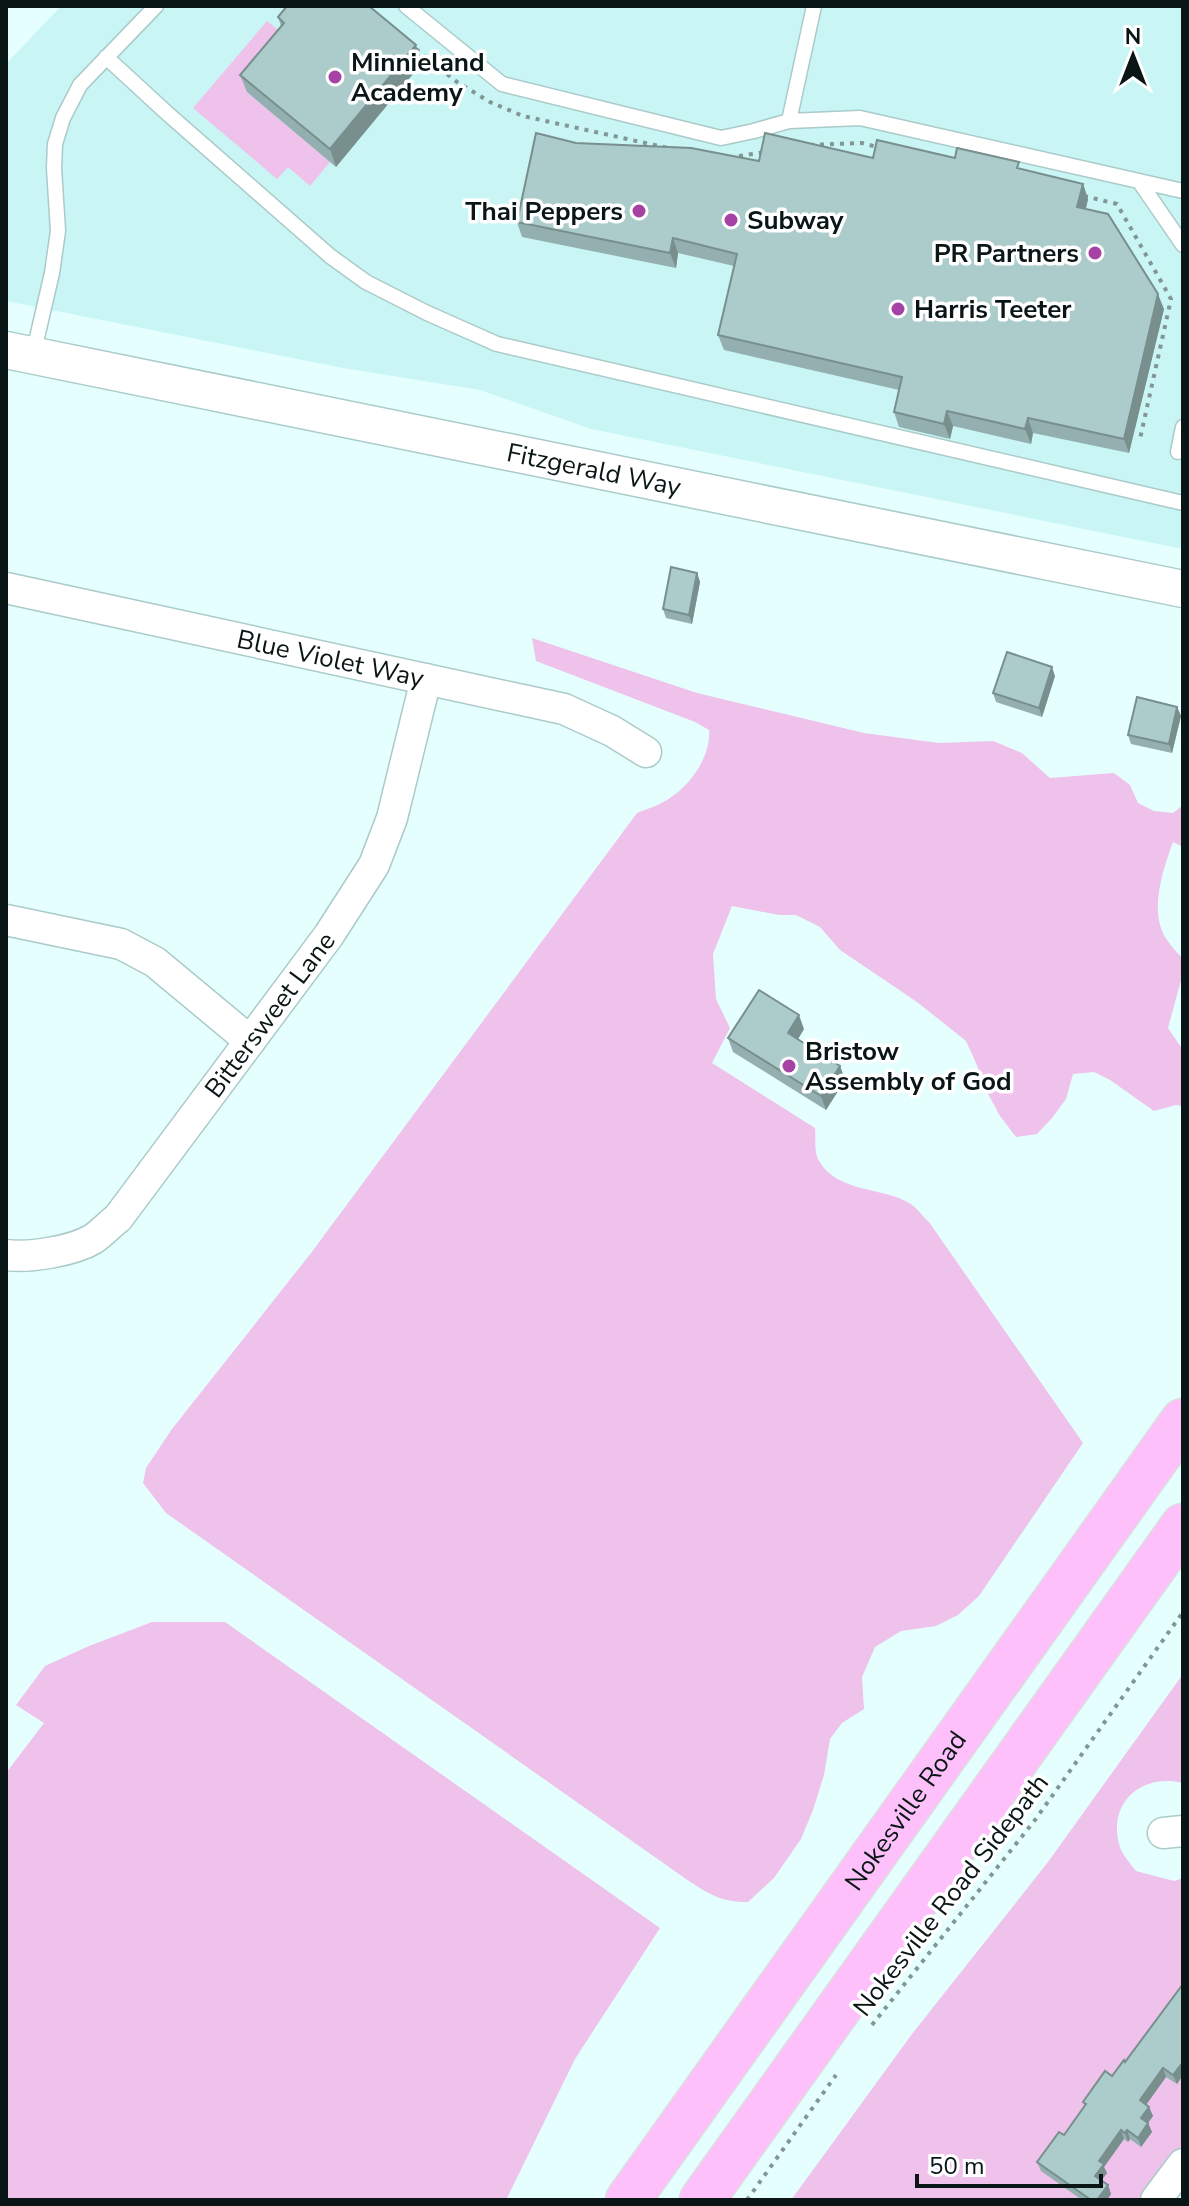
<svg xmlns="http://www.w3.org/2000/svg" width="1189" height="2206" viewBox="0 0 1189 2206" font-family="'Nunito Sans',sans-serif">
<rect width="100%" height="100%" fill="#e4fffe"/>
<!-- built -->
<path fill="#c9f5f5" d="M61,6H1183V549L591,429L480,390L343,368L6,301V64Z"/>
<!-- green -->
<path fill="#efc2ec" d="M267,21L291,40L247,92L330,162L310,186L288,167L277,179L193,108Z
M532,638L697,693L864,733L939,743L993,741L1022,753L1050,778L1114,773L1130,785L1138,803L1154,811L1173,813L1183,805V847L1173,842C1164,867 1152,902 1161,928C1164,939 1175,950 1183,959V973L1168,1028L1183,1050V1106L1176,1105L1154,1111L1110,1080L1094,1072L1073,1074L1066,1099L1052,1118L1037,1134L1016,1137L1000,1116L987,1092L976,1063L966,1041L917,1002L840,950L820,927L796,915H779L732,906L713,954L716,999L730,1028L712,1063L815,1128C816,1137 814,1151 818,1159C836,1194 883,1186 911,1204C918,1209 923,1217 929,1222L1083,1443L979,1596L958,1615L936,1626L901,1631L875,1647L862,1677L864,1709L842,1723L830,1739L824,1775L813,1810L801,1839L774,1878L748,1902C720,1902 709,1894 686,1879L166,1513L143,1483L146,1468L172,1429L311,1253L637,813C646,809 658,806 667,800C690,786 711,757 709,730L695,722L536,661Z
M152,1622H225L660,1928L575,2059L506,2200H6V1773L44,1723L16,1705L45,1666L89,1646Z
M1183,1674V1783C1143,1773 1108,1801 1119,1844C1121,1853 1130,1863 1136,1871L1174,1881L1183,1878V2145L1143,2200H791L912,2034L1048,1862Z"/>
<g fill="none" stroke-linecap="round" stroke-linejoin="round">
<defs>
<path id="service" d="M406,6L502,84L721,138L754,131L789,121L814,6
M106,57L168,114L330,256L366,282L427,313L497,344L1183,503
M789,121L860,118L1183,191
M1139,181L1183,245
M33,355L52,273L58,231L54,168L55,144L63,118L80,85L156,6
M1178,452L1183,427"/>
<g id="minor">
<path id="s1" d="M6,588L564,709L612,731L646,752"/>
<path d="M6,920L121,944L155,962L250,1041"/>
<path id="s2" d="M6,1255C30,1258 73,1251 93,1239C102,1233 110,1224 118,1218L329,935L374,865L392,818L426,679"/>
<path d="M1163,1833L1183,1831"/>
<path d="M1156,2200L1183,2164"/>
</g>
<g id="tertiary">
<path id="s3" d="M6,350L1183,589"/>
</g>
<g id="trunk">
<path id="s4" d="M628,2200L1183,1421"/>
<path d="M702,2200L1183,1526"/>
</g>
</defs>
<!-- service casing -->
<use href="#service" stroke="#aacbca" stroke-width="17"/>
<!-- minor casing -->
<use href="#minor" stroke="#aacbca" stroke-width="33"/>
<!-- tertiary casing -->
<use href="#tertiary" stroke="#aacbca" stroke-width="39"/>
<!-- trunk casing -->
<use href="#trunk" stroke="#dddede" stroke-width="47"/>
<!-- path -->
<path stroke="#819695" stroke-width="4" stroke-dasharray="4 6" stroke-linecap="butt" d="M416,49L457,82L490,102L523,116L668,148
M810,145L862,143L877,147
M739,156L766,152
M1084,196L1117,204L1171,299L1140,439
M872,2025L1035,1820L1183,1612
M747,2200L836,2075"/>
<!-- service -->
<use href="#service" stroke="#fff" stroke-width="14"/>
<!-- minor -->
<use href="#minor" stroke="#fff" stroke-width="30"/>
<!-- tertiary -->
<use href="#tertiary" stroke="#fff" stroke-width="36"/>
<!-- trunk -->
<use href="#trunk" stroke="#fec0fb" stroke-width="44"/>
</g>
<!-- wall -->
<path fill="#93afaf" d="M278,17L422,63L336,167L247,92L240,75L281,26Z
M576,143L759,161L955,158L1021,169L1083,184L1088,199L1086,209L1164,309L1129,453L1033,433L1031,444L953,426L950,439L899,427L894,412L899,390L724,350L718,335L734,266L678,253L676,268L522,237L517,222Z
M697,573L700,582L692,624L666,618L663,609Z
M1055,676L1042,717L996,702L993,693Z
M1177,707L1181,716L1172,753L1131,744L1128,735Z
M804,1029L798,1039L840,1066L845,1080L826,1110L733,1052L728,1038Z
M1183,1984V2075L1177,2084L1166,2077L1146,2105L1149,2107L1153,2116L1148,2123L1152,2132L1141,2147L1130,2139L1128,2142L1124,2139L1104,2167L1107,2173L1101,2181L1108,2185L1111,2194L1107,2200H1082L1041,2171L1037,2162L1064,2135L1085,2107L1083,2102L1112,2076L1125,2062Z"/>
<!-- shaded-wall -->
<path fill="#788f8e" d="M416,45L422,63L336,167L330,149Z
M1083,184L1088,199L1083,221L1077,207Z
M673,238L678,253L676,268L670,253Z
M1158,294L1164,309L1129,453L1124,439Z
M947,411L953,426L950,439L944,424Z
M1028,418L1033,433L1031,444L1025,429Z
M697,573L700,582L692,624L689,615Z
M1052,667L1055,676L1042,717L1039,708Z
M1177,707L1181,716L1172,753L1169,744Z
M799,1015L804,1029L793,1047L788,1033Z
M840,1066L845,1080L826,1110L821,1096Z
M1183,2062V2075L1177,2084L1173,2075Z
M1163,2068L1166,2077L1143,2109L1140,2100Z
M1149,2107L1153,2116L1145,2127L1141,2118Z
M1148,2123L1152,2132L1141,2147L1138,2138Z
M1121,2130L1124,2139L1104,2167L1107,2173L1098,2185L1095,2176L1099,2161Z
M1127,2130L1130,2139L1128,2142L1125,2133Z
M1108,2185L1111,2194L1107,2200H1097Z"/>
<!-- building -->
<path fill="#abcccb" stroke="#788f8e" stroke-width="2" d="M287,6H369L416,45L330,149L240,75L284,23L278,17Z
M536,133L576,143L691,148L759,161L765,133L873,158L877,140L955,158L957,148L1019,162L1017,168L1083,184L1077,207L1108,214L1158,294L1124,439L1028,418L1025,429L947,411L944,424L894,412L902,377L718,335L737,254L673,238L670,253L517,222Z
M671,567L697,573L689,615L663,609Z
M1007,652L1052,667L1039,708L993,693Z
M1137,697L1177,707L1169,744L1128,735Z
M759,990L799,1015L788,1033L840,1066L821,1096L728,1038Z
M1183,1984V2062L1173,2075L1163,2068L1140,2100L1149,2107L1141,2118L1148,2123L1138,2138L1127,2130L1125,2133L1121,2130L1099,2161L1104,2164L1095,2176L1108,2185L1097,2200H1091L1037,2162L1059,2132L1064,2135L1086,2104L1083,2102L1105,2071L1112,2076L1124,2060L1125,2062Z"/>
<!-- markers -->
<g fill="#a641a5" stroke="#fff" stroke-width="3">
<circle cx="335" cy="77" r="8"/>
<circle cx="639" cy="211" r="8"/>
<circle cx="731" cy="220" r="8"/>
<circle cx="1095" cy="253" r="8"/>
<circle cx="898" cy="309" r="8"/>
<circle cx="789" cy="1066" r="8"/>
</g>
<g text-anchor="middle" dominant-baseline="central" stroke-width="7" stroke-linejoin="round" paint-order="stroke">
<!-- poi labels -->
<g font-size="26" font-weight="bold" fill="#0a1616" stroke="#fff" text-anchor="start">
<text x="351" y="62">Minnieland<tspan x="351" dy="30">Academy</tspan></text>
<text x="623" y="211" text-anchor="end">Thai Peppers</text>
<text x="747" y="220">Subway</text>
<text x="1079" y="253" text-anchor="end">PR Partners</text>
<text x="914" y="309">Harris Teeter</text>
<text x="805" y="1051">Bristow<tspan x="805" dy="30">Assembly of God</tspan></text>
</g>
<!-- street labels -->
<g font-size="26" fill="#0a1616" stroke="#fff">
<text stroke="none"><textPath href="#s3" startOffset="600">Fitzgerald Way</textPath></text>
<text stroke="none"><textPath href="#s1" startOffset="332">Blue Violet Way</textPath></text>
<text stroke="none"><textPath href="#s2" startOffset="376">Bittersweet Lane</textPath></text>
<text stroke="none"><textPath href="#s4" startOffset="478">Nokesville Road</textPath></text>
<text transform="translate(951 1895) rotate(-52)">Nokesville Road Sidepath</text>
</g>
</g>
<!-- border -->
<rect width="1189" height="2206" fill="none" stroke="#0a1616" stroke-width="16"/>
<!-- north arrow -->
<g transform="translate(1133 56)" stroke="#ffffff" stroke-width="6" paint-order="stroke">
<path d="M0-6L14 30L0 20L-14 30Z" fill="#0a1616"/>
<text y="-12" font-size="22" font-weight="bold" text-anchor="middle" fill="#0a1616">N</text>
</g>
<!-- scale -->
<path d="M917 2174v12h184v-12" fill="none" stroke="#0a1616" stroke-width="4"/>
<text x="929" y="2174" font-size="24" fill="#0a1616" stroke="#ffffff" stroke-width="6" paint-order="stroke">50 m</text>
</svg>
